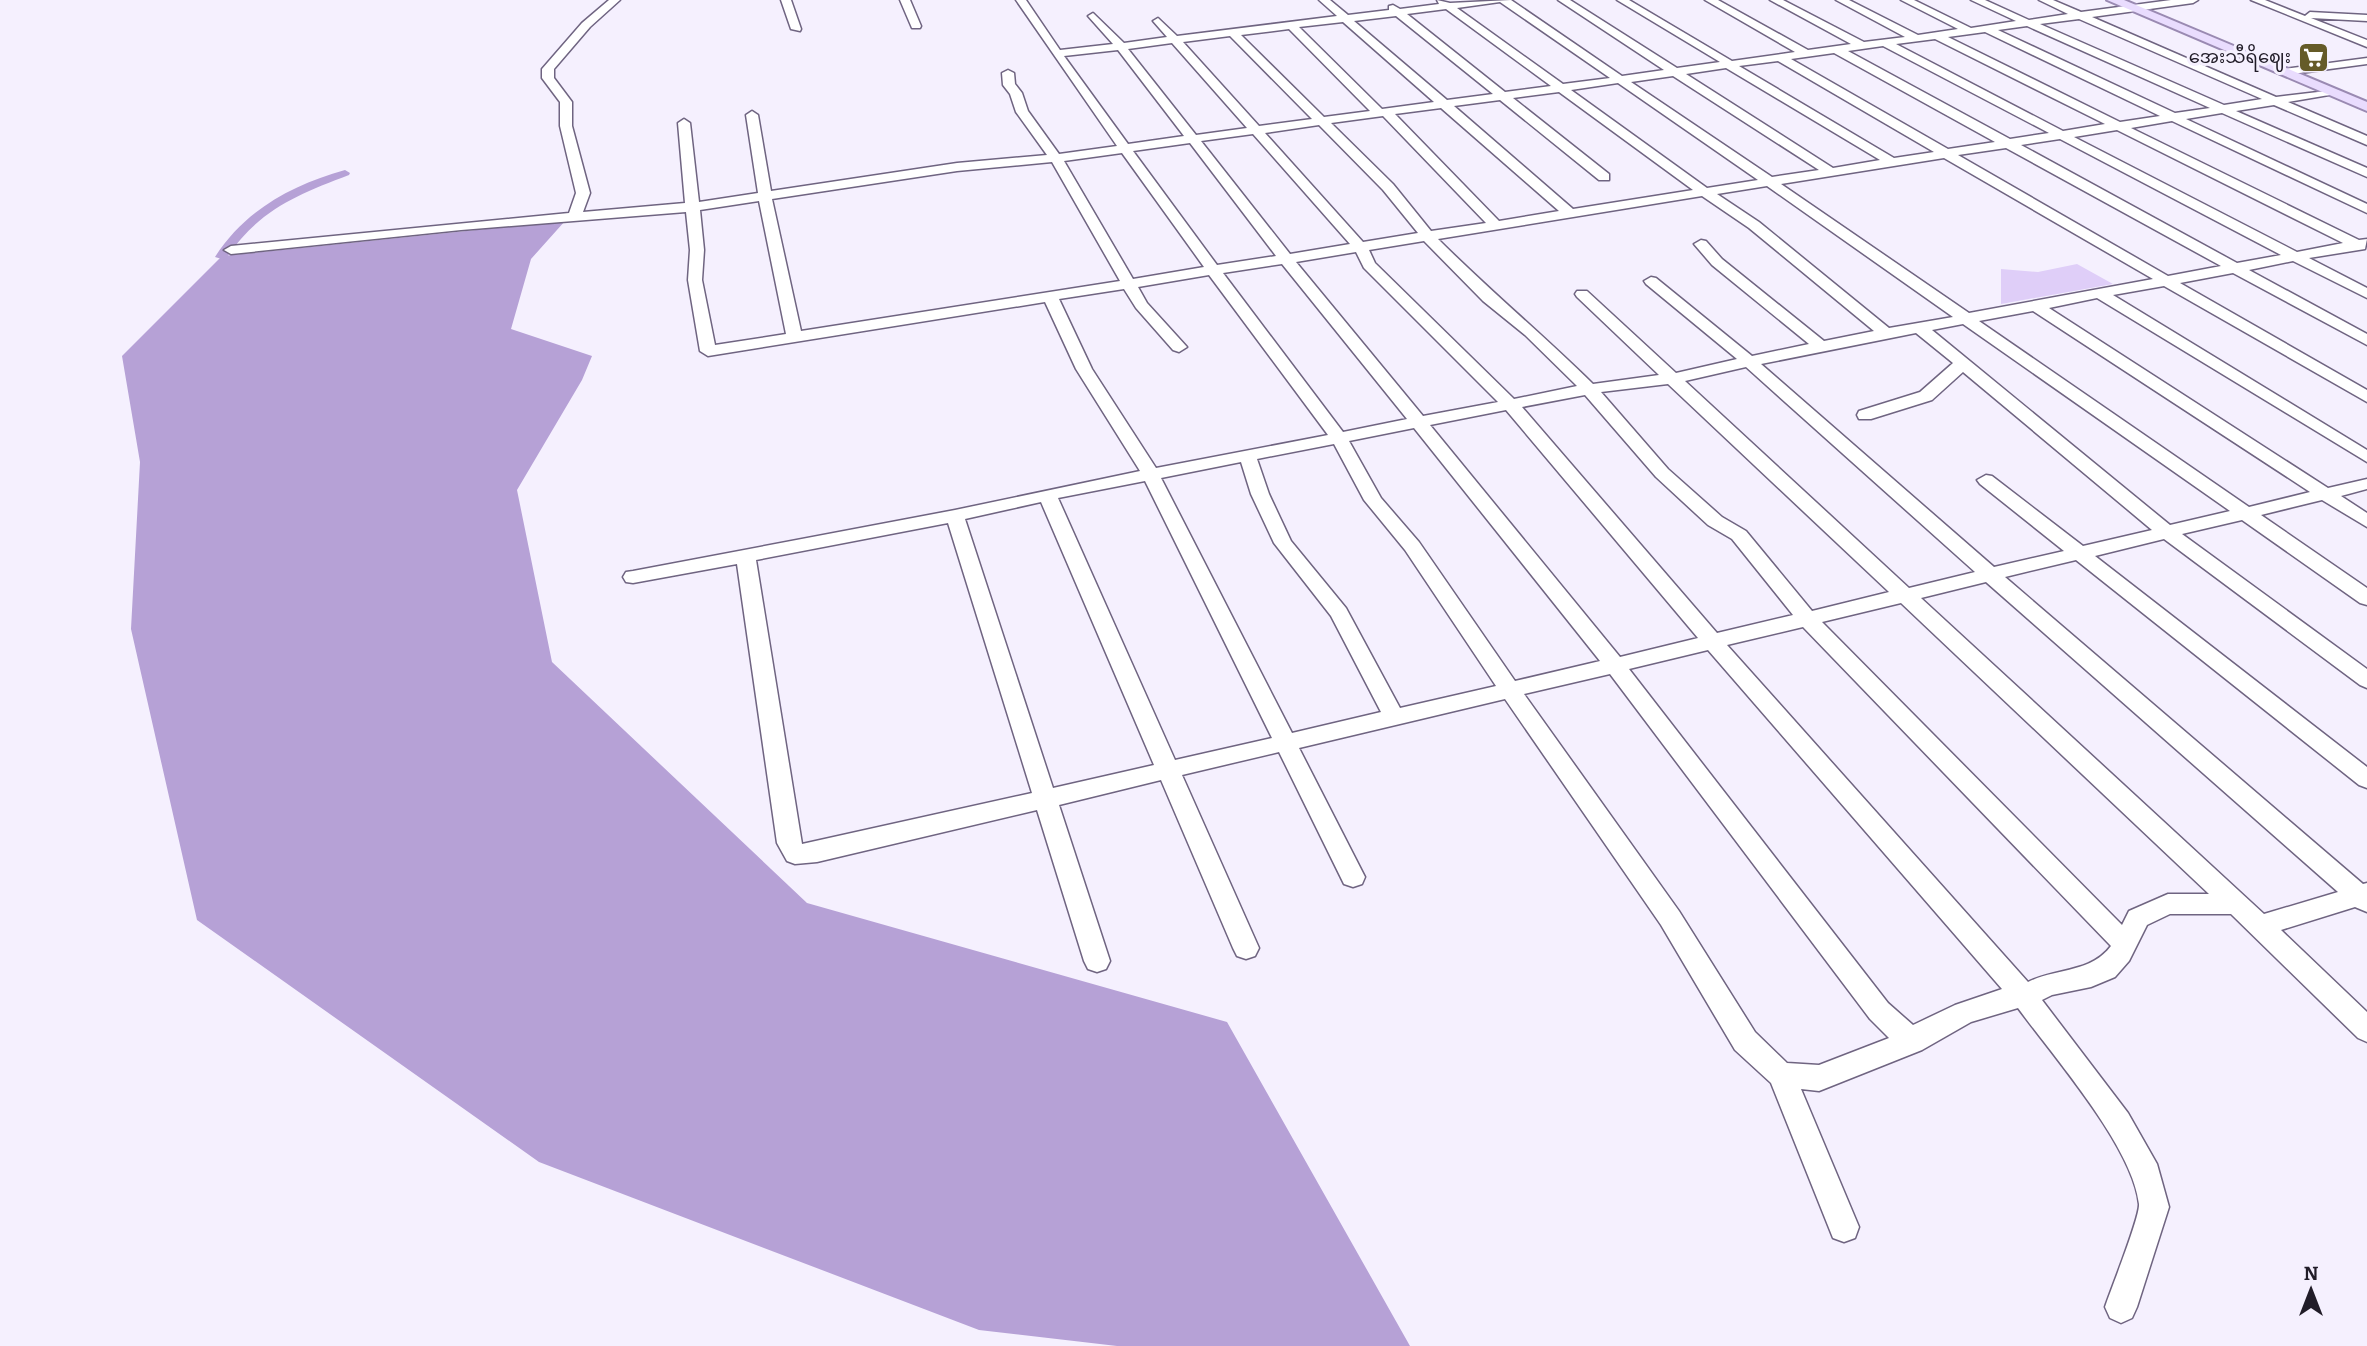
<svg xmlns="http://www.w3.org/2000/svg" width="2367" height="1346" viewBox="0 0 2367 1346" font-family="Bitter,'Noto Sans Myanmar',serif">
<rect width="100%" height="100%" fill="#f5f0fe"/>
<!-- green -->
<path fill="#dfcef8" d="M2077,264L2113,284L2001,304V269L2038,272Z"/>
<!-- water -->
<path fill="#b6a1d6" d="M565,221L531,259L511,329L592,356L582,380L517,490L552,662L807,903L1227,1022L1410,1346H1117L979,1330L539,1162L197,920L131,629L140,462L122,356L222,256Z"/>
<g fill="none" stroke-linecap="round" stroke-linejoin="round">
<!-- canal -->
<path fill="#b6a1d6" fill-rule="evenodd" d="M345,170L350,173L349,175C296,195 257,211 225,260L215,257C245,210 292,185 345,170Z"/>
<defs>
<path id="minor" d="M609,0H620L590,27L554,69V78L572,102V126L590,193L583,212L685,203L678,123L684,119L690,123L699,202L758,193L746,115L752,111L758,115L771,191L957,163L1047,155L1016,112L1010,94L1003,85L1002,73L1008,70L1014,73L1015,84L1022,93L1028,111L1059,154L1117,146L1016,0H1026L1060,50L1113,44L1088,16L1093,13L1124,43L1167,37L1153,21L1158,18L1177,36L1337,16L1319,0H1330L1348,15L1389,10V6L1393,5L1400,9L1439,4L1437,0L1450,3L1511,0L1622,76L1664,70L1558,0H1570L1677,68L1720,62L1617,0H1629L1732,61L1795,52L1705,0H1718L1808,50L1851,44L1770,0H1783L1864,42L1905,37L1836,0H1849L1918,35L1958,29L1901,0H1914L1971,28L2016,21L1971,0H1985L2029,20L2068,14L2039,0H2053L2081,12L2171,0H2198L2193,3L2092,17L2276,97L2335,90V94L2288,102L2367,136V145L2274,105L2236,111L2367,168V177L2222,113L2186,119L2367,204V213L2172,121L2131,128L2359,240L2367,239L2365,249L2309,258L2367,288V298L2293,261L2249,270L2367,334V345L2233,273L2180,283L2367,390V402L2164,286L2113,295L2367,450V462L2097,298L2049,308L2328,488L2367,479V489L2341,496L2367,513V527L2322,500L2261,515L2367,588V605L2360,603L2242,520L2182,534L2367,669V688L2360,685L2164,539L2095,556L2367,767V788L2359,785L2076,560L2005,577L2363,884L2367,883V912L2355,907L2281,930L2367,1012V1042L2358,1038L2231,914H2170L2147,925L2129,961L2115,977L2091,987L2052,995L2042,1000L2128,1113L2157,1164L2169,1207L2137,1307L2132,1318L2121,1323L2110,1318L2105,1307C2111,1289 2140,1217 2139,1204C2133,1147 2053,1056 2018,1008L1971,1022L1922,1050L1819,1091L1801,1089L1859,1227L1855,1238L1844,1242L1833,1238L1771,1083L1735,1050L1661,925L1505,699L1299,748L1365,877L1362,884L1353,887L1344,884L1279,752L1182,775L1259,948L1255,956L1246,959L1237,956L1233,948L1161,780L1059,805L1110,961L1106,969L1097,972L1088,969L1084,961L1037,810L817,862L795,864L787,861L777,843L737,564L633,583L626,582L623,577L626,572L633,571L955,510L1140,471L1076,369L1045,302L708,356L700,351L688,280L690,250L686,212L461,230L231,254L224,250L231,246L569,213L576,193L560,126V102L542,78V69L582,23ZM1500,2L1610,78L1563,84L1457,8ZM1446,9L1551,86L1505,92L1407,14ZM1396,16L1493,94L1447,100L1354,21ZM2079,19L2262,99L2224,105L2040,24ZM1343,22L1434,102L1382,109L1299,27ZM2027,26L2210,108L2175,113L1998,30ZM1289,29L1370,111L1324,117L1241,35ZM1985,32L2160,116L2120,122L1948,37ZM1230,36L1312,119L1259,126L1183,42ZM1935,39L2105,124L2063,131L1896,44ZM1172,43L1247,128L1196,135L1128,49ZM1883,46L2049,133L2010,139L1848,51ZM1118,50L1184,136L1128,144L1064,56ZM1834,53L1995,142L1948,149L1791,59ZM1778,61L1934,152L1894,158L1739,66ZM1726,68L1880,160L1833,168L1686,74ZM1673,76L1819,170L1772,177L1631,82ZM1618,83L1758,180L1707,188L1571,90ZM1559,92L1693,190L1573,209L1454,106L1500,100L1599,180H1609V174L1513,98ZM1441,108L1559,211L1499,221L1395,114ZM1383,116L1486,223L1431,231L1393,184L1331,123ZM1319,125L1383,190L1418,233L1363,242L1265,133ZM2117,130L2343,243L2297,252L2074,137ZM1253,134L1350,244L1290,254L1201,141ZM2060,139L2281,255L2237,263L2021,145ZM1190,143L1276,256L1217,265L1133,151ZM2006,148L2221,266L2168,276L1958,155ZM1122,153L1204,267L1133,279L1064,161ZM1944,158L2153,279L1969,313L1781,184ZM1052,162L1120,281L801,331L772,199L957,171ZM1767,186L1953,317L1889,328L1759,222L1717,194ZM1702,196L1749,228L1874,331L1824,341L1722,259L1706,241L1701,240L1694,244L1712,265L1809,344L1752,356L1656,278L1651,277L1644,281L1646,284L1737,359L1676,373L1587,291H1577L1575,294L1577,297L1659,375L1593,384C1542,334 1488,289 1438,239ZM759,201L786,334L715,345L702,280L704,250L700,210ZM1424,241L1483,301L1525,335L1577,386L1514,399L1375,263L1369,250ZM1356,252L1364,268L1498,402L1423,416L1296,262ZM1282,264L1407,419L1343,432L1223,273ZM1209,275L1328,435L1156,468L1092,369L1059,299L1124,289L1136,308L1173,350L1179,352L1187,347L1147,303L1138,287ZM2033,311L2310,492L2249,507L1979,321ZM1963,324L2230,511L2170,525L1932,330ZM1916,333L1953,363L1920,392L1859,411L1857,415L1859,419H1871L1932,400L1963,372L2152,530L2083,546L1992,476L1986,475L1977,480L1980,484L2064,551L1994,567L1761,364ZM1746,367L1975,572L1909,588L1685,381ZM1668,384L1889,592L1812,611L1746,531L1722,517L1668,469L1601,392ZM1585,395L1656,477L1708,525L1732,539L1793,615L1717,633L1522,407ZM1506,410L1698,638L1620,657L1430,425ZM1414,428L1600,661L1515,681L1419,542L1381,498L1349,441ZM1334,444L1364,500L1405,550L1496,686L1400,708L1346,608L1291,541L1269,494L1257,459ZM1241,462L1251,494L1274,543L1331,616L1381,712L1292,733L1161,478ZM1145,481L1272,738L1175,760L1058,498ZM1041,502L1154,765L1053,788L965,519ZM948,523L1032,793L802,844L756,560ZM1986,582L2338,892L2264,914L1921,598ZM1901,603L2209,894H2168L2129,911L2122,925L1822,622ZM1803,627L2111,946C2091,973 2056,968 2028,982L1727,645ZM1708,650L2002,989L1955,1005L1913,1025L1888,1003L1629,669ZM1610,674L1870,1019L1889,1038L1819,1065L1787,1063L1755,1032L1679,911L1524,694Z
M781,0H791L801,29L800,31L791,29Z
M900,0H910L921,26L920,28H912Z
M2251,0H2265L2305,16L2310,12L2367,15V21L2311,18L2367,40V47Z
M2367,58V64L2285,75L2279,72L2285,69Z"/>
<path id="major" d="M2107,0H2124L2367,102V111Z"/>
</defs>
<!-- minor casing -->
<use href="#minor" stroke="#6f6481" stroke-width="3"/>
<!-- major casing -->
<use href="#major" stroke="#9a8ab2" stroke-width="4"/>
<!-- minor -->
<use href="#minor" fill="#fff" fill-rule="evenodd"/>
<!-- major -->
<use href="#major" fill="#e9dcfe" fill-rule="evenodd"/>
</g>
<!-- icons -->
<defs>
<symbol id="supermarket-square" viewBox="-11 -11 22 22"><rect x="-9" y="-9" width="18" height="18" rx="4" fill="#655b28" stroke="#f5f0fe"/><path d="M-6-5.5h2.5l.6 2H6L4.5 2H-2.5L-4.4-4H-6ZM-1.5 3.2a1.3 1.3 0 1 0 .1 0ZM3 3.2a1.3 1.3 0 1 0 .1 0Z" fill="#fff"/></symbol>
</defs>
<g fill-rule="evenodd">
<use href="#supermarket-square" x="2296" y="40" width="35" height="35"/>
</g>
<g text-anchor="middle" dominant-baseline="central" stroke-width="6" stroke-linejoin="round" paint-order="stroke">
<!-- far-poi labels -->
<g font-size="18" fill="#211c28" stroke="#f5f0fe" text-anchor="end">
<text x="2291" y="57">အေးသီရိဈေး</text>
</g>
</g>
<!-- north arrow -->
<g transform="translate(2311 1290)" stroke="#f5f0fe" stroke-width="5" paint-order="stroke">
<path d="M0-5L12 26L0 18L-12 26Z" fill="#211c28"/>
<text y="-10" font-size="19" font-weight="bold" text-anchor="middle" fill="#211c28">N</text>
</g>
</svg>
